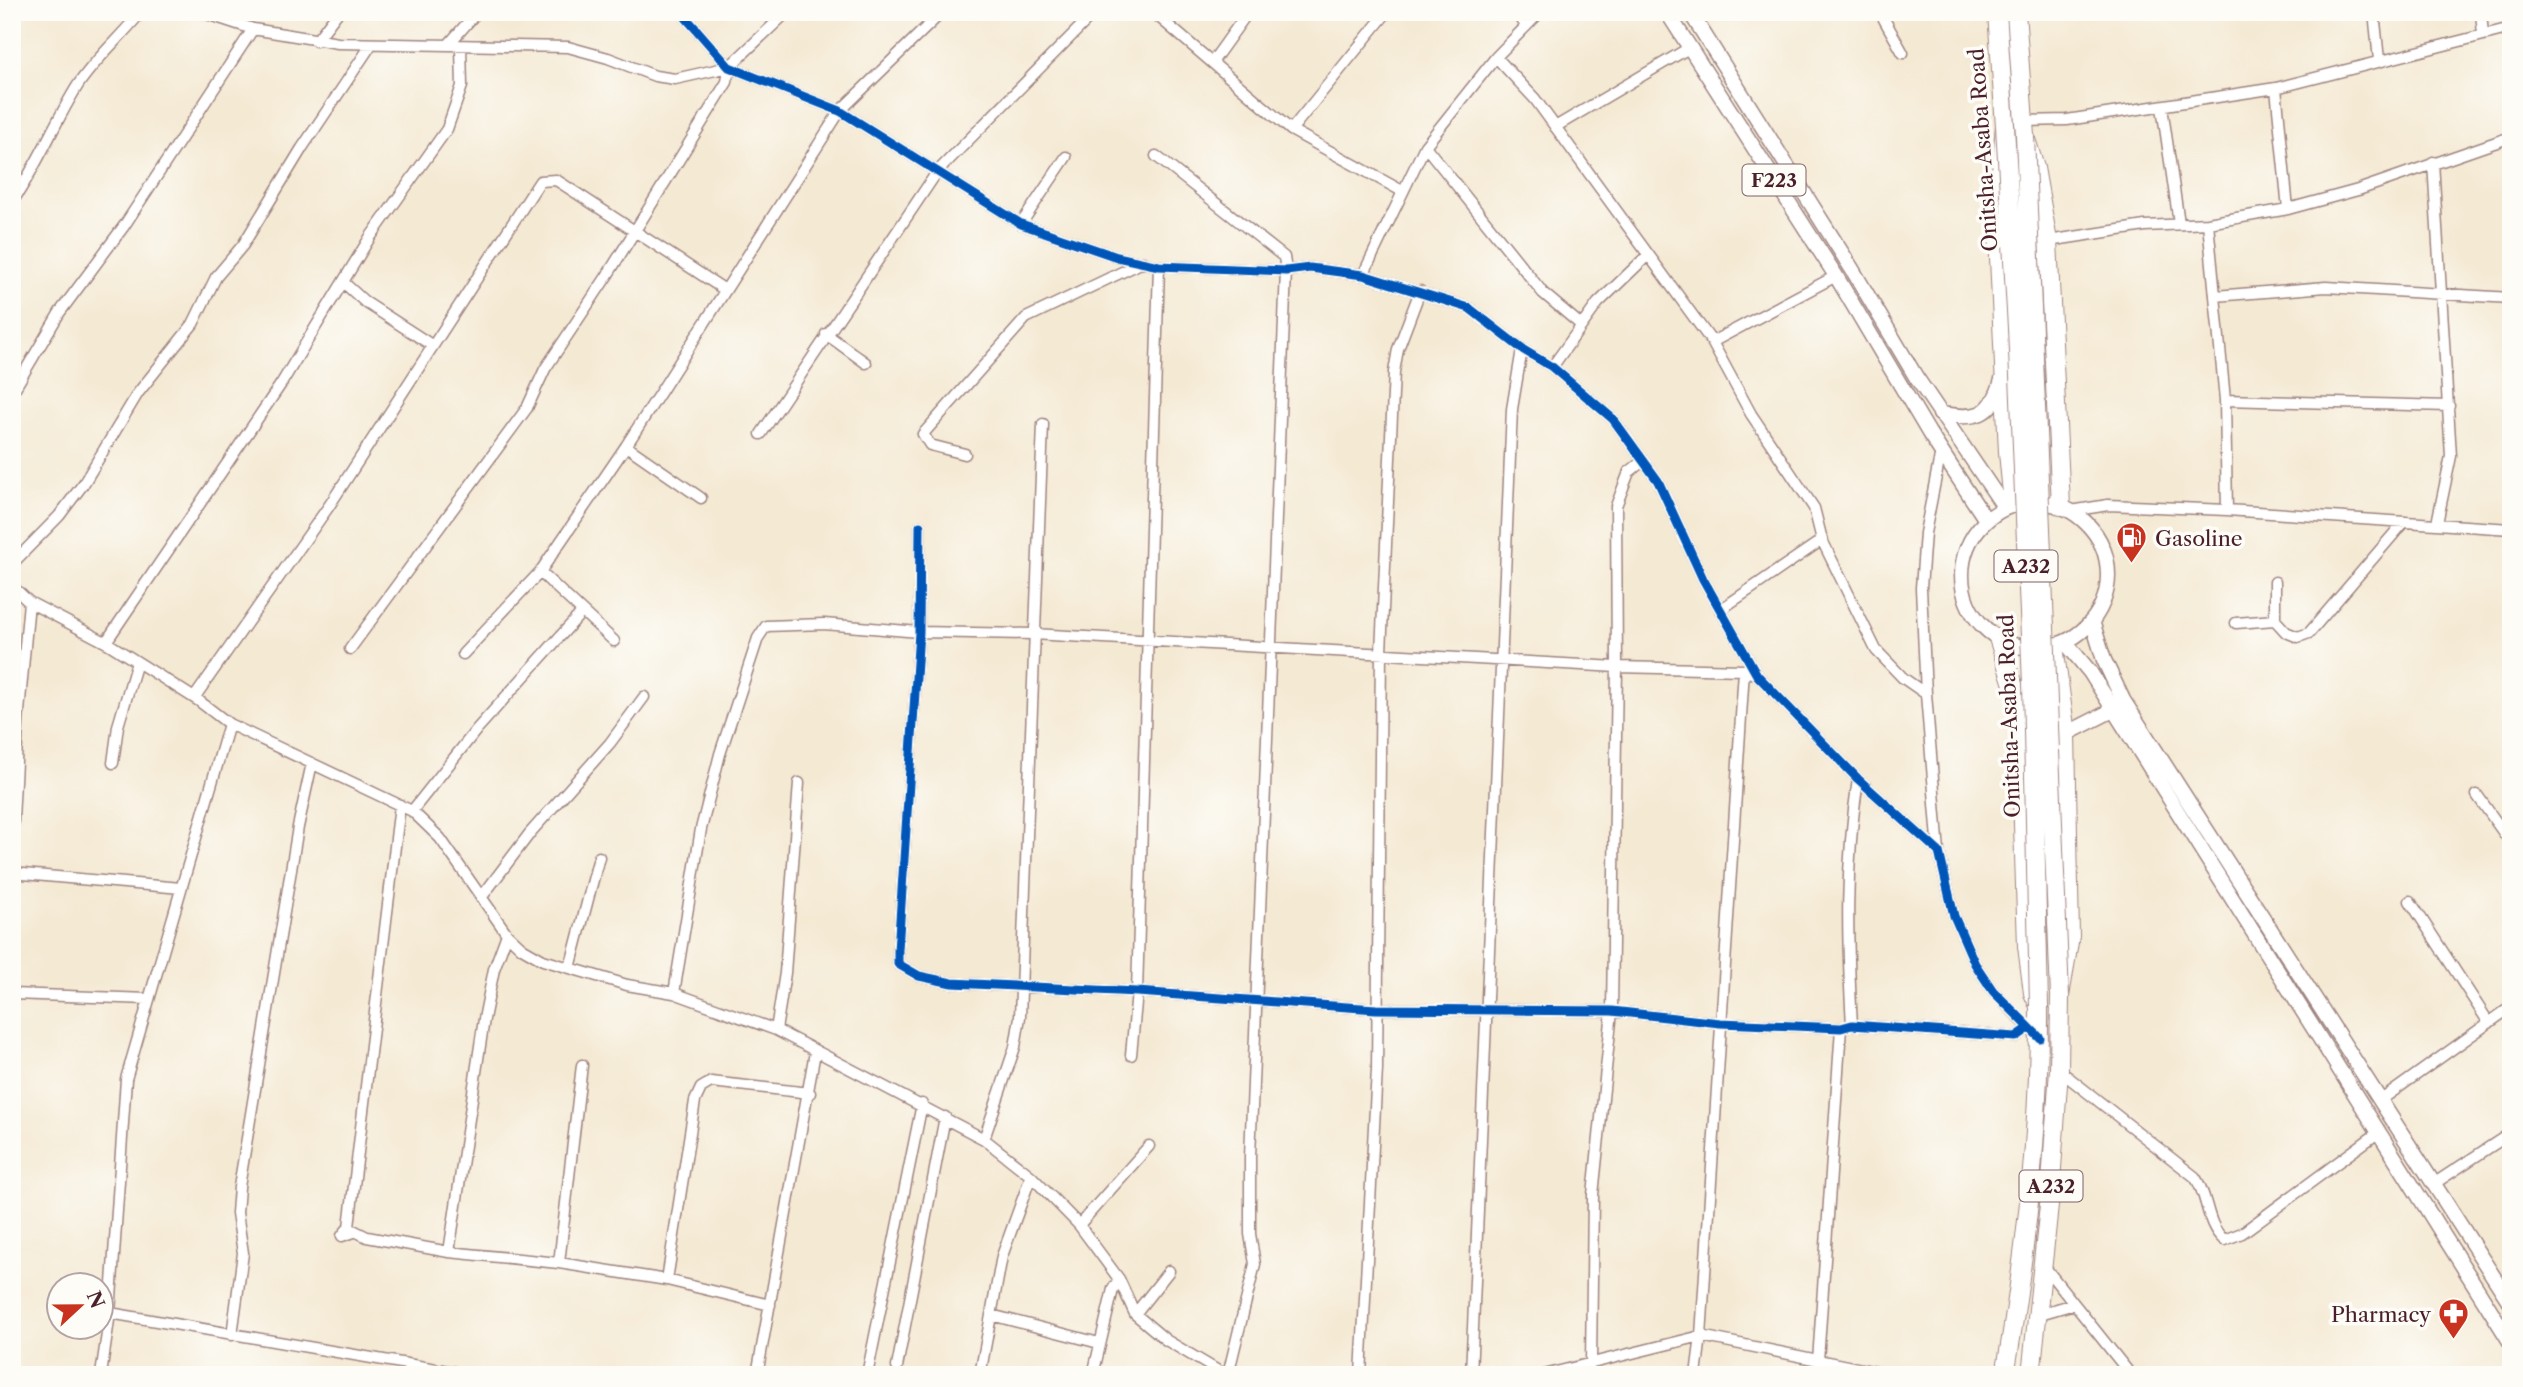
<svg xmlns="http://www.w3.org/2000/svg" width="2523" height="1387" viewBox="0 0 2523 1387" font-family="'Libre Caslon Text',serif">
<rect width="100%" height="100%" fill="#fdfcf7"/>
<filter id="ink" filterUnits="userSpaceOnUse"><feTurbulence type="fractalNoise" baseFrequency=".0143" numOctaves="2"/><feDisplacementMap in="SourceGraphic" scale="14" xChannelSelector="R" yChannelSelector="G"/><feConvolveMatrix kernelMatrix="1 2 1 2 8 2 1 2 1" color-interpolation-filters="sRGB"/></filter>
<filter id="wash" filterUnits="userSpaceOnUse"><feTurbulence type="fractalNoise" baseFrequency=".00686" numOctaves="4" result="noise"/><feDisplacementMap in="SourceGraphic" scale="28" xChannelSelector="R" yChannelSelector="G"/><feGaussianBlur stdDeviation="1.57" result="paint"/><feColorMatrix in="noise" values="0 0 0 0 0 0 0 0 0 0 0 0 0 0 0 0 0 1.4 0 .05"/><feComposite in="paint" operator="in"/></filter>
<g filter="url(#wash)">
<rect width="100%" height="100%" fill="#f4e9d3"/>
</g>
<g filter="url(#ink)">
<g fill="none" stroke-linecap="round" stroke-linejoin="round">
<defs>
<path id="minor" d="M201,12L253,29L338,43L568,47L608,58L655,76L675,79L729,67L787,12
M681,12L729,67L840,111L1021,224L1117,257L1159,266L1286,271L1310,268L1363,275L1469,308L1522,349L1552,367L1613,419L1658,481L1703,579L1757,675L1858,779L1939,852L1954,916L1975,964L1993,991L2039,1038
M1153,12L1291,130L1402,191
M1517,12L1526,26
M1880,12L1903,53
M2374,12L2379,60
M2481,12L2483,35
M316,41L338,12
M448,45L477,12
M1496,57L1535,99L1712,342L1751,414L1814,508L1822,540L1876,650L1903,678L1926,694L1939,852
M1213,61L1248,12
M2276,88L2288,209
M2162,107L2179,223
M2024,121L2067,120L2276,88L2511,28
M1555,127L1689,48
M1291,130L1387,12
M1425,146L1543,293L1581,325
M1156,156L1284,257L1286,271L1250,1157V1234L1255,1264L1228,1375
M2433,162L2451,456L2437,523
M12,202C38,165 54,123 78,85C96,58 120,38 141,12
M2208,223L2225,400L2227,510
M1021,224L1066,157
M2048,241L2145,226L2208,223L2288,209L2358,190L2511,137
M1363,275L1425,146L1496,57L1540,12
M343,282L365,302L433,346
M2215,296L2326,287L2511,298
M826,334L866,363
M1712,342L1836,276
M1552,367L1598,303L1647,256
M12,393L60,312L124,226L253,29
M2225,400L2449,406
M761,434L937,172L1095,12
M626,446L701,498
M965,454L930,445L923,434L1026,318L1143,262
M2071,511L2108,505L2227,510L2511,529
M920,526L919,632L898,950V964L919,976L952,983L1137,992L1376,1009L1612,1011L1720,1023L1841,1028L1852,1025L2016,1037L2029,1028
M12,564L59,516L84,483L138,393L193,324L216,277L243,245L302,148L371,45
M540,572L614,641
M2275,582V620L2286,632L2298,637L2309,633L2404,522
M12,586L29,602L109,644L199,701L229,724L412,811L440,838L507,934L522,948L543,960L627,985L674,993L776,1030L984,1139L1031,1176L1079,1225L1119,1279L1135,1314L1166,1340L1225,1375
M1720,610L1822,540
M2236,623L2275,620
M106,642L281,384L369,239L447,129L462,86L461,47
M350,649L527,408L545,369L607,276L727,82L729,67
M463,654L540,572L626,446L840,111L942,12
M1926,694L1921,588L1925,533L1941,451
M194,698L329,506L540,181L556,180L564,185L725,290
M113,763L118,726L137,662
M2477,795L2511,843
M412,811L477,729L582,612
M12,839L18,723L29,602
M12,873L181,888
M481,898L530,833L610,743L644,697
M2410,901L2489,1023
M570,968L599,857
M674,993L701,829L720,754L758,638L766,626L824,624L919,632L1033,634L1617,667L1744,670L1757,675
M12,994L148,999
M1852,1025C1847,939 1845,865 1858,779
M776,1030L785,973L799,783
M1131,1055L1137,992L1159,266
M2059,1070L2195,1177C2209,1197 2205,1223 2224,1240L2242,1233L2379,1132
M2381,1100L2511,1007
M984,1139L1015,1047L1020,1017L1043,424
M2435,1183L2511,1133
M1079,1225L1149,1146
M351,1229L367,1237L449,1252L559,1263L667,1280L770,1305
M354,1232L342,1236L349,1227L400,805
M449,1252L484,1019L494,969L507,934
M559,1263L582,1065
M2043,1265L2131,1375
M667,1280L695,1101L701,1088L711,1082L810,1093
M110,1313L471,1375
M1135,1314L1169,1271
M2040,1314L2074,1304
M991,1315L1099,1343
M232,1335L243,1253L237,1213L239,1187L298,827L312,763
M1818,1361L1841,1028
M897,1367L945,1117
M101,1375L110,1313L126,1079L229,724
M757,1375L815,1052
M867,1375L922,1104
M980,1375L1002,1256L1031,1176
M1093,1375L1113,1289L1119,1279
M1361,1375L1377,1069L1381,652L1394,372L1398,349L1420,291
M1471,1375L1512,409L1522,349
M1544,1375L1701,1336L1891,1375
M1587,1375L1591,1364L1593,1195L1612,1011L1617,667L1616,506L1629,472L1643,461
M1696,1375L1701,1336L1744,670"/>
<path id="major" d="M1667,12L1836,276L1929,433L1986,520
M1690,12L1852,269L1916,377L2005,508
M1940,414C1977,419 1991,418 2002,380
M1962 575a73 73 0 1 1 146 0a73 73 0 1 1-146 0Z
M2092,621L2104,660L2123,700L2511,1304
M2065,642L2090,672L2511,1343
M2066,734L2113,710"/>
<path id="highway" d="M1997,12L2005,126L1997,214L2008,452L2013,504
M2016,12L2025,136L2035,168L2048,241L2061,506
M1998,638L2019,703L2027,946L2033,993L2039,1006C2040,1130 2026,1253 2005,1375
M2031,1375L2050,1196L2059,1070L2060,996L2070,936L2066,734L2054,646"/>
</defs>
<!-- minor casing -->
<use href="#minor" stroke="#9f847f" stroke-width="13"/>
<!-- major casing -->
<use href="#major" stroke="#9f847f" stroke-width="17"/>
<!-- highway casing -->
<use href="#highway" stroke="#9f847f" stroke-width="20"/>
<!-- minor -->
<use href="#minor" stroke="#fff" stroke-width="10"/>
<!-- major -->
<use href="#major" stroke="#fff" stroke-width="14"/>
<!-- highway -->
<use href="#highway" stroke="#fff" stroke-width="18"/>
<defs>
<path id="highway-bridge" d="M2005,126L2017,328L2032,684L2039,1006
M2025,136L2060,996"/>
</defs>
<!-- highway-bridge casing -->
<use href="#highway-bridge" stroke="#9f847f" stroke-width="20" stroke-linecap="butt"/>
<!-- highway-bridge -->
<use href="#highway-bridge" stroke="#fff" stroke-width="18"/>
<defs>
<path id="cycleway" d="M681,12L729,67L840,111L1021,224L1117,257L1159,266L1286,271L1310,268L1363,275L1469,308L1522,349L1552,367L1613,419L1658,481L1703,579L1757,675L1858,779L1939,852L1954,916L1975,964L1993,991L2040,1038
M920,526L919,632L898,950V964L919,976L952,983L1137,992L1376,1009L1612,1011L1720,1023L1841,1028L1852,1025L2016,1037L2029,1028"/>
</defs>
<!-- cycleway casing -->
<use href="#cycleway" stroke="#fdfcf7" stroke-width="13"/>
<!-- cycleway -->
<use href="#cycleway" stroke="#0057b8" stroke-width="9"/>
</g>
</g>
<!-- icons -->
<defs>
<symbol id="fuel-pin" viewBox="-11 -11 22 30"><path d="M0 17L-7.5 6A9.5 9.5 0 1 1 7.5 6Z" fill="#c8321e" stroke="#fdfcf7"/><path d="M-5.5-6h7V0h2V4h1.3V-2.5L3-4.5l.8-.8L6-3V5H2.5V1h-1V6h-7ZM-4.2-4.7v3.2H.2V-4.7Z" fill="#fff"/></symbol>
<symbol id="pharmacy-pin" viewBox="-11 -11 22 30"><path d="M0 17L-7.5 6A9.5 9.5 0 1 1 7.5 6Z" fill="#c8321e" stroke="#fdfcf7"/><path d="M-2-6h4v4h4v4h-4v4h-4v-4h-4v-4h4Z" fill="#fff"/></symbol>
</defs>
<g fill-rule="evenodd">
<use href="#fuel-pin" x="2114" y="520" width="35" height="47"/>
<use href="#pharmacy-pin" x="2436" y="1296" width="35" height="47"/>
</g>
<g text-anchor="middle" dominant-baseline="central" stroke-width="7" stroke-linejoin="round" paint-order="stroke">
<!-- shield labels -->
<g fill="#fdfcf7" stroke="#806168" stroke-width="2">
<rect x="1742.5" y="164.5" width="63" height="31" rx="5"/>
<rect x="1994.5" y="550.5" width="63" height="31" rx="5"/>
<rect x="2019.5" y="1170.5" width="63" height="31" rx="5"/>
</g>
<g font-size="19" font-weight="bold" fill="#4a1f2b">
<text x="1774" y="180">F223</text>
<text x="2026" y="566">A232</text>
<text x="2051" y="1186">A232</text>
</g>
<!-- street labels -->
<g font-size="21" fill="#4a1f2b" stroke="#fdfcf7">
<text transform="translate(1983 150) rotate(-94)">Onitsha-Asaba Road</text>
<text transform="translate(2009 716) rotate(-92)">Onitsha-Asaba Road</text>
</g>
<!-- poi labels -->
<g font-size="21" fill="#4a1f2b" stroke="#fdfcf7" text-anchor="start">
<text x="2155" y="538">Gasoline</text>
<text x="2431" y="1314" text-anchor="end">Pharmacy</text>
</g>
</g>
<!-- margin -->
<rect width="2523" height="1387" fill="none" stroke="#fdfcf7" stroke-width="42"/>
<!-- north arrow -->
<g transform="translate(80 1306) rotate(68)"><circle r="33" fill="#fdfcf7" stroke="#b5a4a5" stroke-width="2"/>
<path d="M0-5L12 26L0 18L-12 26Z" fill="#c8321e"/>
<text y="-10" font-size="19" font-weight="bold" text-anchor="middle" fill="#4a1f2b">N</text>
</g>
</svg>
